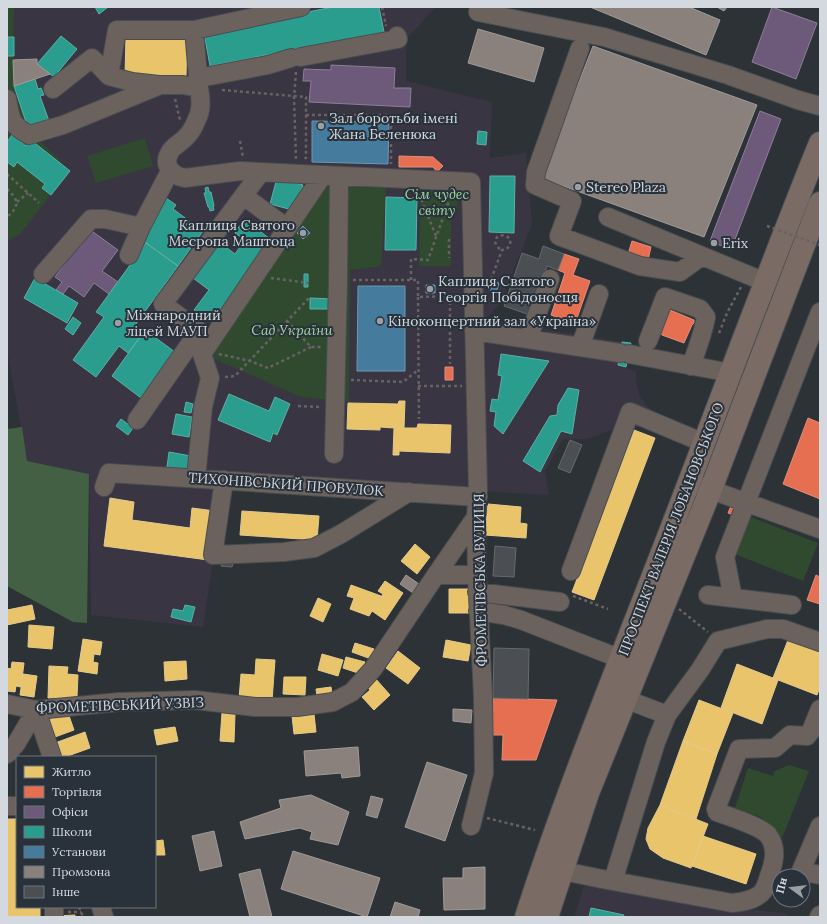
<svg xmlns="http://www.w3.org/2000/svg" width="827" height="924" viewBox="0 0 827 924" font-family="Lora,serif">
<rect width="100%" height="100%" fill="#2d3237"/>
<!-- education -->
<path fill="#393543" d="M7,7H436L406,39V81L492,102L490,158L526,153L532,224L500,304L485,319L622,342L618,365L636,372V380L640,397L646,405L655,412L653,419L621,426L588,439H563L545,471L549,495L478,491L226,474L203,627L91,615L89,474L27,461L7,350Z
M584,886L771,912L787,913V917H574Z"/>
<!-- green -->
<path fill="#304a30" d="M7,7H14L13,60L28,128L70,171L19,235L7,241Z
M145,138L153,166L96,183L87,156Z
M323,182L386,185L381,266L350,270L349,402L301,397L208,356Z
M421,185L458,186L457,210L451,211V266H419Z
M750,517L818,543L803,581L735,554Z
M789,765L809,771L782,838L761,817L735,808L748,768L773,776L775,771Z"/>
<!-- forest -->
<path fill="#436044" d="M22,427L27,461L89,474L87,623L73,622L7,586V429Z"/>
<!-- homes -->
<path fill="#e9c46a" stroke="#e3ca8d" d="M126,36L187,38L186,76L125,74Z
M399,401H405L404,428H417L418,424L451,425L450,453L399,451V455H393L394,428L380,427V430L347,429L348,403L398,404Z
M634,430L655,438L594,600L572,592Z
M110,498L134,502L132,520L190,528L192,508L215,511L208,560L104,546Z
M488,504L521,507L520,523L527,524L526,538L485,535Z
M242,511L319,516L317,540L240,535Z
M415,544L430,557L417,574L401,561Z
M385,581L403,593L385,620L372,611L383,594L378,591Z
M351,585L381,596L369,616L350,609L354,598L347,596Z
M449,589H470V613H449Z
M318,598L331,604L323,622L310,616Z
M32,605L35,619L7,625V610Z
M29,625L54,627L52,649L28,647Z
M790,635L820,647V687L817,695L773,678Z
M83,639L102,642L100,655L94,654L93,662L98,663L97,674L78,671Z
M446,640L471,645L468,661L443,657Z
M355,643L374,649L371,659L352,652Z
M398,651L420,668L408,684L386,668Z
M322,654L343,660L338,676L318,670Z
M346,657L365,662L361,674L343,668Z
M256,659L275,660L272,701L239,699L241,674L255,675Z
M186,661L187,679L165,681L164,662Z
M12,662L24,663L21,687L16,686L15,692L7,691V668L11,669Z
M737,664L778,680L762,724L721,708Z
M49,666L68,667L67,674L78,675L77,697L48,698Z
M23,674L37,676L34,697L20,695Z
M284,677H306L305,695L283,694Z
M375,678L390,695L374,710L362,697L370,690L366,686Z
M331,687L333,699L318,702L316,689Z
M699,700L733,713L717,754L683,741Z
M68,713L74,730L55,737L48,720Z
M222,713L235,714L234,742L220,741Z
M314,714L316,732L294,734L292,716Z
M175,727L178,741L157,745L154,730Z
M85,732L90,748L65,757H60L55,743Z
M683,741L717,754L696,819L660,805Z
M660,805L708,824L691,868L663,858L650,849L646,839L648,828Z
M7,819H17V907H40V917H7Z
M703,836L756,854L746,884L692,866Z
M163,840L165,855H155V841Z
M75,915V917H55V916Z"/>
<!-- shops -->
<path fill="#e76f51" stroke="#e18f7c" d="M399,156L433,157L443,166L437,172L433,167H399Z
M632,241L651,247L648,260L628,254Z
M564,254L579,259L573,275L590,281L575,324L551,315L565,273L558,270Z
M670,310L694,320V323L692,325L684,343L662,335L661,333Z
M445,367H453V380H445Z
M808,418L820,423V499L783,484Z
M733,501L736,516L728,513Z
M816,575L820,577V604L807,600Z
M493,698L557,700L536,760H502L503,735H492Z"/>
<!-- offices -->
<path fill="#6d597a" stroke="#8c7f98" d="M772,7L817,23L796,79L752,62Z
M331,65L395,68L394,88H411L410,107L309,102L311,81H303L304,69L331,70Z
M760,111L781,119L731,250L710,241Z
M89,229L118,250L102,271L118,282L109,294L94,283L84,297L69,286L63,294L56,290L62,282L55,277Z"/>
<!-- schools -->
<path fill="#2a9d8f" stroke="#5dafa7" d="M95,7H108L99,14Z
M333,7H379L384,32L210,66L204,33Z
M61,36L77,49L54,77L37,64Z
M7,37H14V56H7Z
M35,79L38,89L41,88L44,95L40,96L49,121L28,128L14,86Z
M478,131L487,132L486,145L477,144Z
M12,135L26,146L31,140L70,171L51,195L42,188L45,184L17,162L14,167L7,162V142Z
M490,176H515L514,233L489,232Z
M277,178L303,185L296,211L270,204Z
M208,187L209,192H211L214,206H213L214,210L210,211L209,207H208L204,193H206L205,188Z
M386,197L417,198L416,250H385Z
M166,198L176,205L173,209L203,231L178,266L138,237Z
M244,219L274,242L214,324L194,310L209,290L193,278L219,242L235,254L245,240L235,233Z
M146,243L178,266L133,328L142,335L128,353L119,346L96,377L73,360L104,317L96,312Z
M304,274H308V287H304Z
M35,278L78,303L67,323L24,298Z
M310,298L331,299L330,309H310Z
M73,317L81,323L73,335L65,329Z
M145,330L175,352L141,398L112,376Z
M622,342L631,343L626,367L618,365Z
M501,354L549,361L503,434L494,426L496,412L490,411L492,399L498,400L502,376L498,375Z
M568,388L579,390L572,434L561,431L540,472L523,461L550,416L557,415L558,405Z
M229,394L269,411L275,397L290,404L277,435L273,433L270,442L218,420Z
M186,402L193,404L191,413L184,412Z
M176,414L192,417L189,437L172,434Z
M121,419L133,428L128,435L116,426Z
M169,452L191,456L189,471L167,467Z
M185,605L195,607L191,622L171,617L173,609L183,611Z
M591,908L624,915L623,917H589Z"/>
<!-- public -->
<path fill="#457b9d" stroke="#7097b1" d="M312,121L389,122L388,164L312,162Z
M303,226L310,233L303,239L297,233Z
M494,281L499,283L496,293L490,291Z
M426,285H435V293H426Z
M358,286H405V371H357Z"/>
<!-- industry -->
<path fill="#8a817c" stroke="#a09b9a" d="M590,7H689L720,20L706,55Z
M717,7H727L724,11Z
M478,29L544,48L534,82L468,63Z
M593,46L757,105L704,237L541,178Z
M37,59V64L50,74L14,86L13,60Z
M406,575L419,584L413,593L400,584Z
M453,709L472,710L471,723L453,721Z
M358,747L360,776L342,778L341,773L306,776L304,751Z
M427,762L467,775L445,841L405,827Z
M311,795L349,812L338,845L310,839L312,832L300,828L245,839L240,822L281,808L279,800Z
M371,796L383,799L377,818L366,815Z
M214,831L222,866L200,871L192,836Z
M293,851L380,878L367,917L281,889Z
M485,867V909L444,910L443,878H463V868Z
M260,869L272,917H250L239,874Z
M395,902L420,910L418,917H390Z"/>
<!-- building -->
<path fill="#4b4f53" stroke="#666a6e" d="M543,246L564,254L558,270L547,266L530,315L504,306L522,253L539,259Z
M570,440L582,445L570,473L558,468Z
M495,546L516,548L514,577L493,576Z
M223,557L234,559L232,567L221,566Z
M494,648L529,649L528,699L493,698Z"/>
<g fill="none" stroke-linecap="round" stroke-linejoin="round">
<defs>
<path id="minor" d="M478,12L604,37L728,75L798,100L820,106
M580,48L536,172L535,185L572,201L559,236L640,266L680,272L702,256
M301,57L398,39L397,36
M109,76L117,30H194
M199,78L268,65L291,58
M199,88L194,30L301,7
M53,89L92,58L109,76L132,82L159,85H183L199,88C201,100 202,111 196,121C194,127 190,133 186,137C182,142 173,146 170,152C162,165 172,176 185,178L240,171L471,182L478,491L476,517L477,575L483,696L484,773L471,826
M7,99C11,120 10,124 29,135L63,125L158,86
M244,196L287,228
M608,217L765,282
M129,255L141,227
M43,274L91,219H105L141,227L170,171
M474,331L620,353
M528,339L550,279
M648,341L665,297L700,309L706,317C703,334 697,349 691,366
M580,347L599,294
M629,354L731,373
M137,420L199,331L163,304L261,172
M334,454L338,280L339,176
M196,478L203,407L210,378L202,354L323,175
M224,480L213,555L284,552L314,548L341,534L409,492
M689,482L820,529
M104,487L109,473L478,497
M571,571L630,412L704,443
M436,575H477
M477,592L560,602
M708,595L792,605
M733,598L725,557L820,312
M478,611L504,615L521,620L621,659
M625,699L667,715
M7,704L36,710L119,702L195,700L255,707H297L333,702L352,692L373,669L436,575L476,517
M36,710L52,757
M7,754L16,744L36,710
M7,806H17
M820,826L801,871L820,875
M562,869L573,873L602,879L732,903C741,902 751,901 759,895C765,891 767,883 769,876C774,863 778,848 768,835C760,826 730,817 717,812L716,809L739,749L775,748L790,735L807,736L811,731L820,709
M613,881L656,742L667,715L700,670L718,641L767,629H783L820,642
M54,907V917
M101,907L104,917
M819,917L820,915"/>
<path id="major" d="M526,917C569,784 623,654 673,524C722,397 769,269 820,143
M547,917L588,793L711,489L820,203"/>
</defs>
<!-- minor casing -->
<use href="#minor" stroke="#494d51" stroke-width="20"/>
<!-- major casing -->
<use href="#major" stroke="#494d51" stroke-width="24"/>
<!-- path -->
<path stroke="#686262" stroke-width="2.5" stroke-dasharray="3 3" stroke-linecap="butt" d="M382,7L386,26
M296,72L294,97L296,159
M222,90L306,97V158H303
M175,99L180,120
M306,115H391V164
M240,141L243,157
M7,174L39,203
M7,189C19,200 20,206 7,217
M419,194L436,236
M17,202L28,193
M449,239V258
M271,278L309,283
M353,280H418V297L459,296
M411,280V259L428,260L451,195
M489,285L502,250C506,249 509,248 510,244C513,232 489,232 497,247L502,250
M450,296V364
M418,297L419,419
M287,321L311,347H321
M719,333L727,313L741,287
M219,354L250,361L268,368L311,347
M225,377L235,376L310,297
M351,380L403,382L418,370
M418,386H462
M298,406L321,407
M573,596L608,609
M679,609L708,632
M487,818L535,830
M79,907L83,917
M68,912H81"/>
<!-- minor -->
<use href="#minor" stroke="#6c625d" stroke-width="18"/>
<!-- major -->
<use href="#major" stroke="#7a6b64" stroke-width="22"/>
<!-- path-bridge -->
<path stroke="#686262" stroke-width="2.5" stroke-dasharray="3 3" stroke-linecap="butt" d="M767,226L820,245"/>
</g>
<!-- markers -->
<g fill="#9a9fa4" stroke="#29313b" stroke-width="1.5">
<circle cx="321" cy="126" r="4"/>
<circle cx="578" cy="187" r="4"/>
<circle cx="303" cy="233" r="4"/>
<circle cx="714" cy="243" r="4"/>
<circle cx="430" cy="289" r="4"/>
<circle cx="380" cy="321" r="4"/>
<circle cx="118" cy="323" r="4"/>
</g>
<g text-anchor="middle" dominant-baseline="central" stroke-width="4" stroke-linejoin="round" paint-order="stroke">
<!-- poi labels -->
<g font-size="14" fill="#d4d9df" stroke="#29313b" text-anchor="start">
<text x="329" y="118">Зал боротьби імені<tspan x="329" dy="16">Жана Беленюка</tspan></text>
<text x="586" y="187">Stereo Plaza</text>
<text x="295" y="225" text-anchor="end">Каплиця Святого<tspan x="295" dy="16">Месропа Маштоца</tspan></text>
<text x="722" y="243">Erix</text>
<text x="438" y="281">Каплиця Святого<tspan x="438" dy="16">Георгія Побідоносця</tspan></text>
<text x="126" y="315">Міжнародний<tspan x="126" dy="16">ліцей МАУП</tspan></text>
<text x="388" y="321">Кіноконцертний зал «Україна»</text>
</g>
<!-- park labels -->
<g font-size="14" font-style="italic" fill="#a1d79f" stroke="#29313b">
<text x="437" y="194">Сім чудес<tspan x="437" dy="16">світу</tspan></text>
<text x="292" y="330">Сад України</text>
</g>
<!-- street labels -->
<g font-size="14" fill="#d4d9df" stroke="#29313b">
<text transform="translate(286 484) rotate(4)">ТИХОНІВСЬКИЙ ПРОВУЛОК</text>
<text transform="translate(671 529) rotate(-69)">ПРОСПЕКТ ВАЛЕРІЯ ЛОБАНОВСЬКОГО</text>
<text transform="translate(480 580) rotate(-91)">ФРОМЕТІВСЬКА ВУЛИЦЯ</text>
<text transform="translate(120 705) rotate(-2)">ФРОМЕТІВСЬКИЙ УЗВІЗ</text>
</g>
</g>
<!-- border -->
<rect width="827" height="924" fill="none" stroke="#d4d9df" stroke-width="16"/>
<!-- legend -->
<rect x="16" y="756" width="140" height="152" fill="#29313b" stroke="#6d747d"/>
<rect x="24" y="766" width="20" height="12" fill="#e9c46a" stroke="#6d747d"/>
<text x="52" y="776" font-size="12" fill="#d4d9df">Житло</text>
<rect x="24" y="786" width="20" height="12" fill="#e76f51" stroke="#6d747d"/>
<text x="52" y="796" font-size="12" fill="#d4d9df">Торгівля</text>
<rect x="24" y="806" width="20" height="12" fill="#6d597a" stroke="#6d747d"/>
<text x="52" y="816" font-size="12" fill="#d4d9df">Офіси</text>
<rect x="24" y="826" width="20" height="12" fill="#2a9d8f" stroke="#6d747d"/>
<text x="52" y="836" font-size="12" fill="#d4d9df">Школи</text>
<rect x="24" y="846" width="20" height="12" fill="#457b9d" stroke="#6d747d"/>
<text x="52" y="856" font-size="12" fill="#d4d9df">Установи</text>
<rect x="24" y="866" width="20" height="12" fill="#8a817c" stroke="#6d747d"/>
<text x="52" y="876" font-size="12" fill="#d4d9df">Промзона</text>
<rect x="24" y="886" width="20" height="12" fill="#4b4f53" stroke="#6d747d"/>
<text x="52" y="896" font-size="12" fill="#d4d9df">Інше</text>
<!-- north arrow -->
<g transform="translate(791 888) rotate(285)"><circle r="19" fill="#29313b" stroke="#6d747d"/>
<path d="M0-3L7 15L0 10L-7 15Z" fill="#9a9fa4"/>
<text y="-6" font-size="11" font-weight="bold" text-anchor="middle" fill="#d4d9df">Пн</text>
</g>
</svg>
